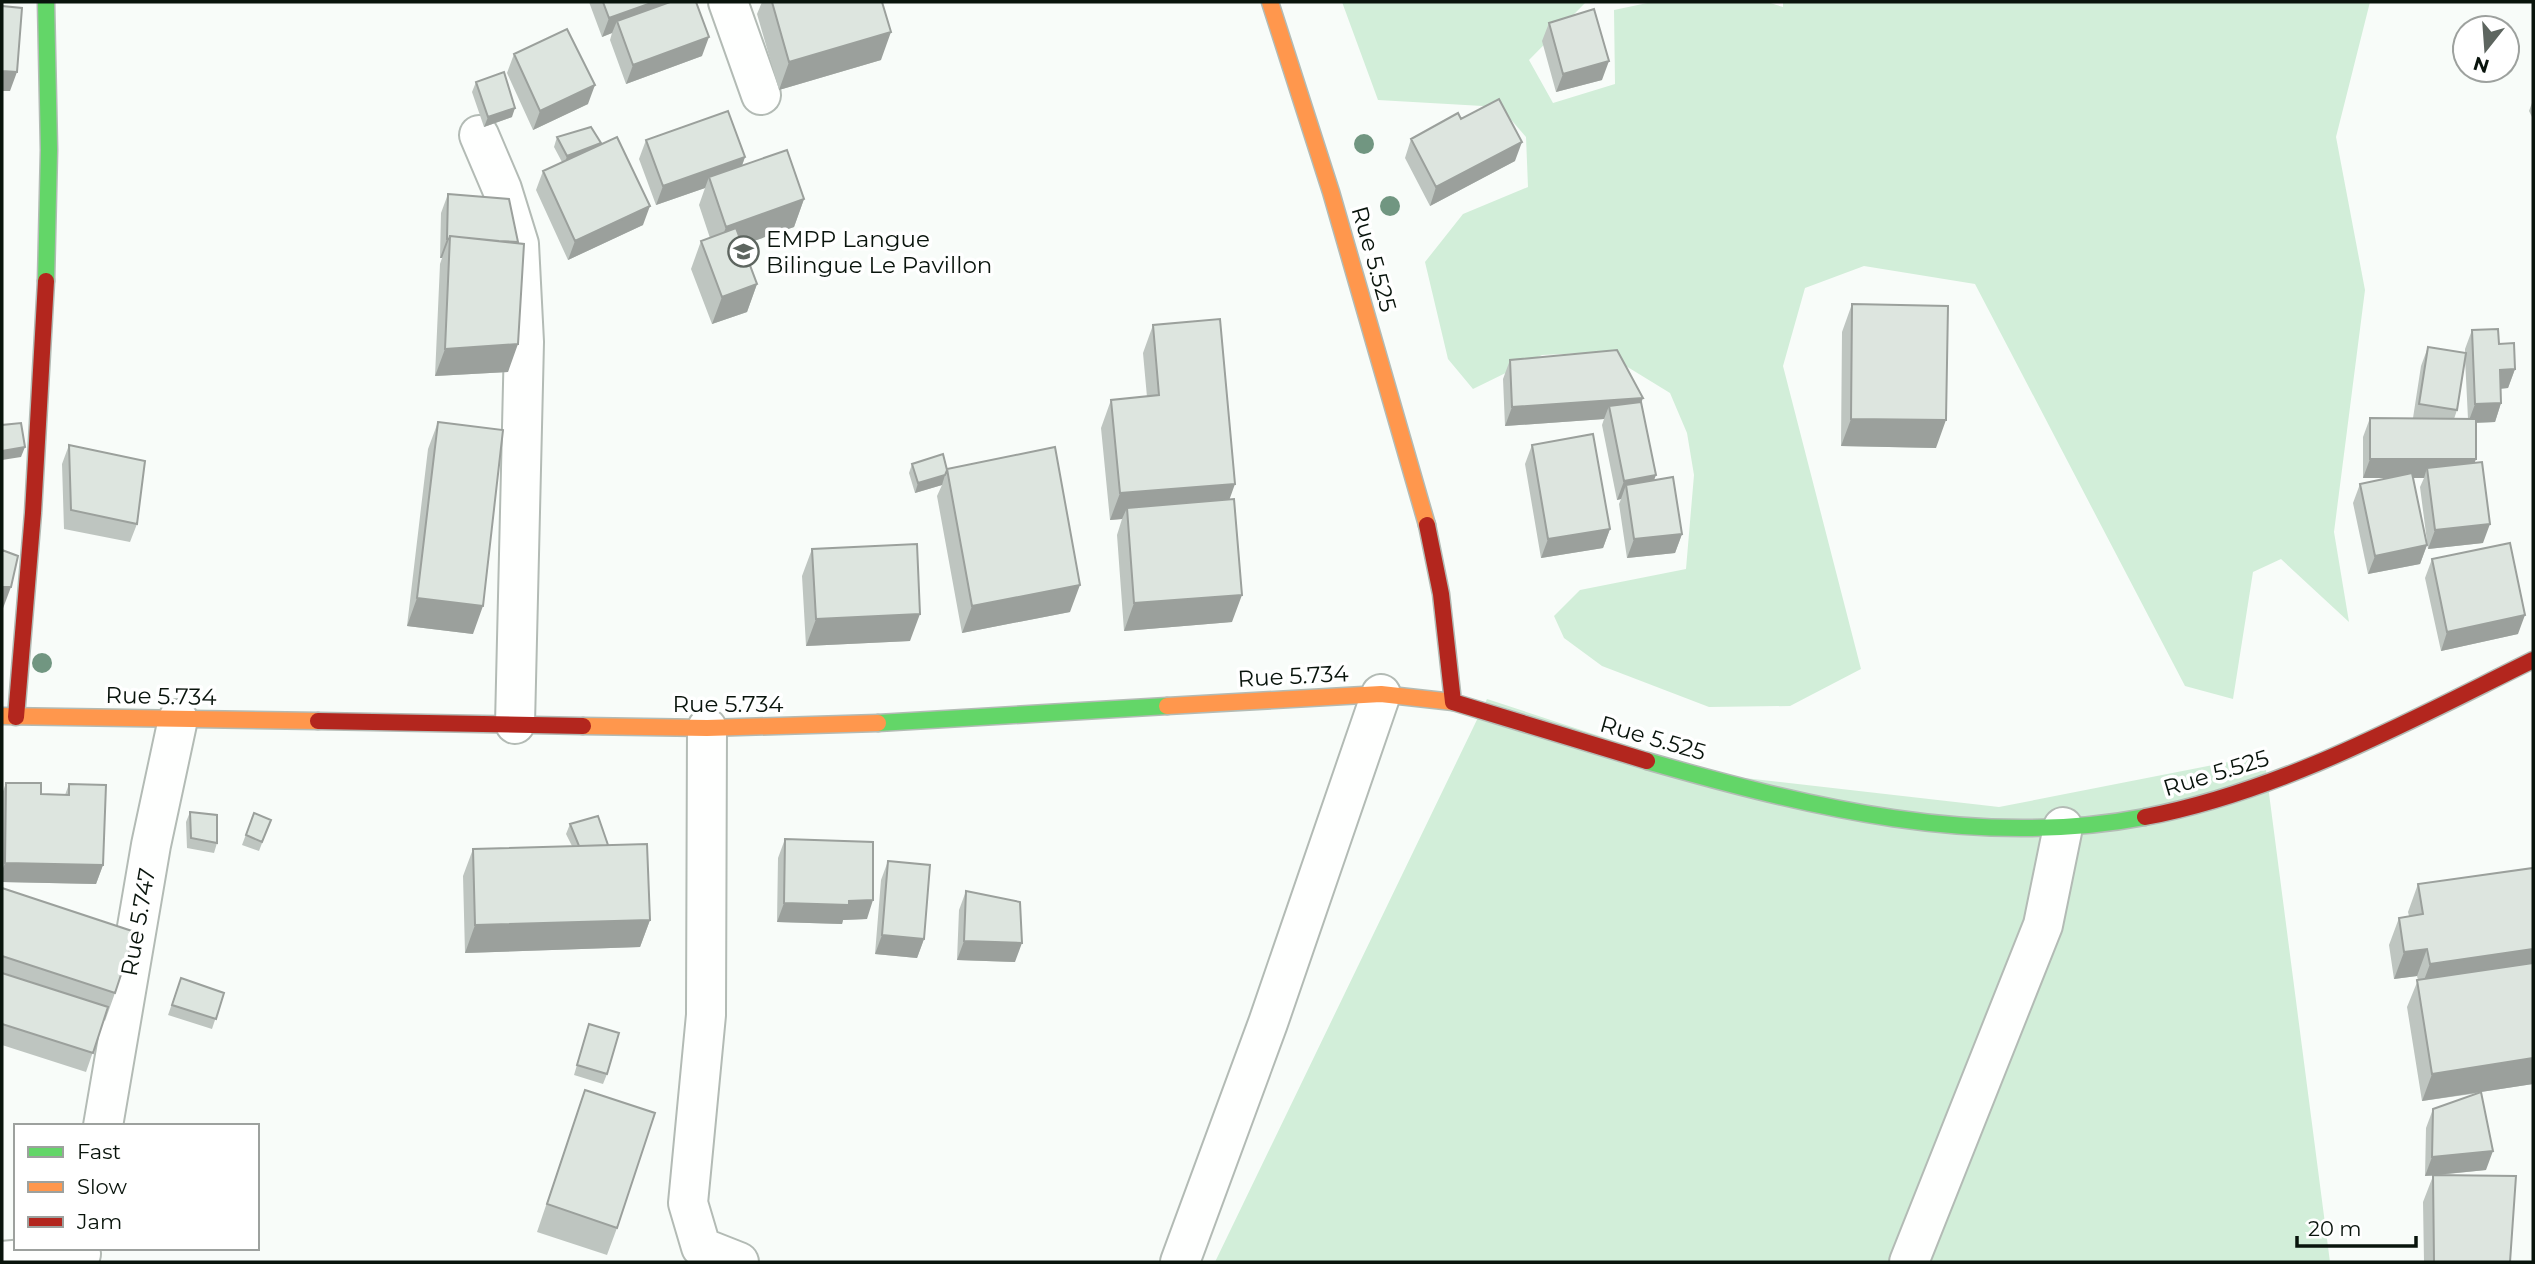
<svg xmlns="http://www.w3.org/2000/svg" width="2535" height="1264" viewBox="0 0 2535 1264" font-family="Montserrat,sans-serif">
<rect width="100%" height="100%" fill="#f8fcf9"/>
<!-- green -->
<path fill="#d2eed9" d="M1342,2H1586L1529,60L1553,103L1615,84L1614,10L1652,2H1767L1783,7V2H2370L2336,137L2365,290L2334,532L2349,622L2281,559L2253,572L2233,699L2185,686L1975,284L1864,266L1805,288L1783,366L1861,669L1790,706L1709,707L1602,666L1564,638L1554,616L1580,590L1686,569L1694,475L1687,433L1670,393L1621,363L1586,353L1542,355L1473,389L1448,359L1425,262L1463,214L1528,187L1526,137L1500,107L1378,100Z
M1487,699L1718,775L1999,807L2264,755L2330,1262H1215Z"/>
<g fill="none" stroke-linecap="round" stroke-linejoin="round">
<defs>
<path id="street" d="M728,2L761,95
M479,135L502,189L519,244L524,342L515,724
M707,728L706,1015L688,1203L701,1247L739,1262
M103,1126L151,845L178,719
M2,1261L81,1254
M1180,1262L1268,1023L1381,694
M1909,1262L2043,925L2063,827"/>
<path id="fast" d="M46,281L49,150L46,2
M878,723L1167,706
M1647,761C1808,807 1978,849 2145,817"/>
<path id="slow" d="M1270,2L1331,192L1427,525
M1167,706L1381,694L1453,702
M2,716L318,721
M583,726L707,728L878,723"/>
<path id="jam" d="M1427,525L1441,594L1453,702L1647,761
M16,717L33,513L46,281
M318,721L583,726
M2145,817C2282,791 2409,721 2533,660"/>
</defs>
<!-- street casing -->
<use href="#street" stroke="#b3bbb5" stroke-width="42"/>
<!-- fast casing -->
<use href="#fast" stroke="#b3bbb5" stroke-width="19"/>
<!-- slow casing -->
<use href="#slow" stroke="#b3bbb5" stroke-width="19"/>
<!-- jam casing -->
<use href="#jam" stroke="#b3bbb5" stroke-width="19"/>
<!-- street -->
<use href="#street" stroke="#fefffe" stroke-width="38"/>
<!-- fast -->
<use href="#fast" stroke="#63d668" stroke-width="16"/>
<!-- slow -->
<use href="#slow" stroke="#ff974d" stroke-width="16"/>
<!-- jam -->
<use href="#jam" stroke="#b3261e" stroke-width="16"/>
</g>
<!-- trees -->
<g fill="#719681">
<circle cx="1364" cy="144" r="10"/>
<circle cx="1390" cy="206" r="10"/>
<circle cx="42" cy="663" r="10"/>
</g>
<!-- wall -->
<path fill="#bec5c0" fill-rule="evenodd" d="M589,2H696L702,56L626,84L610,40L612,33L602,37Z
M762,2H882L881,60L779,90L757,14Z
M1549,23L1602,80L1556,92L1542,41Z
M514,54L588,104L533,130L507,73Z
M476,82L512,117L484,127L472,92Z
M2533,100V119L2529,111Z
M1461,119L1515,161L1430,206L1405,158L1411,139Z
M557,137L643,225L568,260L536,190L543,171L562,162L554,147Z
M646,140L745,157L742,166L804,199L794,227L742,245L757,284L747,312L712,324L691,269L701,241L710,238L699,205L705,188L656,205L639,159Z
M448,194L518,243L508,372L435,376L440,264L442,258H440L441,213Z
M1852,304L1936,448L1841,446L1842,332Z
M1153,325L1230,500L1232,622L1124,631L1117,535L1122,519L1110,520L1101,428L1111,400L1147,397L1143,353Z
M2472,330L2499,344L2515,369L2508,388L2501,389V403L2495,422L2476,423L2475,463L2483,543L2428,549L2420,487L2424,478H2413L2427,545L2420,564L2368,574L2353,503L2360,484L2389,478H2363V437L2370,418H2413L2421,366L2428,347L2465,353V349ZM2465,358L2468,419H2454L2457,410Z
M1510,360L1641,403L1654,480L1682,534L1675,553L1627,558L1619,504L1621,499L1617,500L1602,425L1604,419L1505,426L1503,379Z
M438,422L473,634L407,626L428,449Z
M69,445L137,524L130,542L64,529L62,464Z
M1532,445L1610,529L1603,548L1541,558L1525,464Z
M912,464L947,470L1070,612L962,633L937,496L942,485L915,493L909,473Z
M812,549L910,641L806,646L802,576Z
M2432,559L2518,634L2441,651L2425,578Z
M6,783L41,794L65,795L69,784L103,865L96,884L2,882V794Z
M190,812L217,843L214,853L187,848L186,822Z
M254,813L271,820L259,851L242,845Z
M570,824L608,845L650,920L640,947L465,953L463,876L473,849L572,846L566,834Z
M785,839L867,919L843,920L842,924L777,922L778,858Z
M888,861L924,939L917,958L875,954L881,880Z
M2533,868V1084L2481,1092L2486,1170L2438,1175L2516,1176L2510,1262H2424L2423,1202L2433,1176H2425L2426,1128L2433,1109L2479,1093L2422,1101L2407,1007L2418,980L2417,976L2394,979L2389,945L2399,918L2409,916L2408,912L2418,884Z
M2,888L115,993L105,1021L104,1020L86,1072L2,1045Z
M966,891L1015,962L957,960L959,910Z
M181,978L224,993L212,1029L168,1015Z
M589,1024L607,1074L603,1084L574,1075Z
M585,1090L617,1228L607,1255L537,1232Z"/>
<!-- shaded-wall -->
<path fill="#9ba09c" d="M654,2H674L617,21L612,33L602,37L609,18Z
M891,32L881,60L779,90L789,62Z
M709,37L702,56L626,84L633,65Z
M1609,61L1602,80L1556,92L1563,74Z
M2,71L17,72L10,91H2Z
M595,85L588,104L533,130L540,111Z
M515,108L512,117L484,127L488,117Z
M1522,142L1515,161L1430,206L1436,187Z
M601,143L564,166L567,156Z
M745,157L738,176L709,177L705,188L656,205L663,186Z
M804,199L794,227L716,254L726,227Z
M650,206L643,225L568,260L575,241Z
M447,239H449L442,258H440Z
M757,284L747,312L712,324L722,297Z
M518,344L508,372L435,376L445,349Z
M2515,369L2508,388L2493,389L2500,370Z
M1643,398L1636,417L1609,406L1604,419L1505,426L1512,407Z
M2501,403L2495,422L2468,423L2475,404Z
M1851,419L1946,420L1936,448L1841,446Z
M25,447L21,457L2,460V451Z
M2370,459H2476L2469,478L2427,468L2424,478H2363Z
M945,475L942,485L915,493L918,483Z
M1656,475L1649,494L1626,485L1621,499L1617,500L1624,481Z
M1235,484L1225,512L1127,508L1122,519L1110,520L1120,493Z
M2490,524L2483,543L2428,549L2435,530Z
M1610,529L1603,548L1541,558L1548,539Z
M1682,534L1675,553L1627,558L1634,539Z
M2427,545L2420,564L2368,574L2375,556Z
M1080,585L1070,612L962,633L972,606Z
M2,587H11L2,611Z
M1242,595L1232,622L1124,631L1134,603Z
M417,598L483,606L473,634L407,626Z
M920,614L910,641L806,646L816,619Z
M2525,615L2518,634L2441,651L2447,632Z
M5,863L103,865L96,884L2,882V871Z
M873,900L867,919L843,920L842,924L777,922L784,903Z
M650,920L640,947L465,953L475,925Z
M882,935L924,939L917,958L875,954Z
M964,941L1022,943L1015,962L957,960Z
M2427,949L2417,976L2394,979L2404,952Z
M2533,949V975L2420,991L2430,964Z
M2533,1058V1084L2422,1101L2432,1074Z
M2493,1151L2486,1170L2425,1176L2432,1157Z"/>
<!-- building -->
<path fill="#dde5df" stroke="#9ba09c" stroke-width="2" d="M603,2H654L609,18Z
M670,2H696L709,37L633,65L617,21Z
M772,2H882L891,32L789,62Z
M2,6L22,8L17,72L2,71Z
M1594,9L1609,61L1563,74L1549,23Z
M567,29L595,85L540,111L514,54Z
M504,72L515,108L488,117L476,82Z
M1499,99L1522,142L1436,187L1411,139L1458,113L1461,119Z
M728,111L745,157L663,186L646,140Z
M591,127L601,143L567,156L557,137Z
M617,137L650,206L575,241L543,171Z
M787,150L804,199L726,227L709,177Z
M448,194L509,199L518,242L499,241L450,236L449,239H447Z
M736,228L757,284L722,297L701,241Z
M450,236L524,244L518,344L445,349Z
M1852,304L1948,306L1946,420L1851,419Z
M1220,319L1235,484L1120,493L1111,400L1159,395L1153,325Z
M2498,329L2499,344L2514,343L2515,369L2500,370L2501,403L2475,404L2472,330Z
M2428,347L2466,353L2457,410L2419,404Z
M1617,350L1643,398L1512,407L1510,360Z
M1641,402L1656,475L1624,481L1609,406Z
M2370,418L2476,419V459H2370Z
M438,422L503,430L483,606L417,598Z
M21,423L25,447L2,451V425Z
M1593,434L1610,529L1548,539L1532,445Z
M69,445L145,461L137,524L71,510Z
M1055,447L1080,585L972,606L947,469Z
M943,454L947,470L945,475L918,483L912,464Z
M2482,462L2490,524L2435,530L2427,468Z
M2412,473L2427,545L2375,556L2360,484Z
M1673,477L1682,534L1634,539L1626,485Z
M1234,499L1242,595L1134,603L1127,508Z
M2510,543L2525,615L2447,632L2432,559Z
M917,544L920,614L816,619L812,549Z
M2,550L18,556L11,587H2Z
M6,783H41V794L69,795V784L106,785L103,865L5,863Z
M190,812L217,815V843L191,838Z
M254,813L271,820L262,842L246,835Z
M598,816L608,845L579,846L570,824Z
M785,839L873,842V900L849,901V905L784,903Z
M647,844L650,920L475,925L473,849Z
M888,861L930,865L924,939L882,935Z
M2533,868V949L2430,964L2427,949L2404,952L2399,918L2423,914L2418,884Z
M2,888L135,932L115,993L2,956Z
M966,891L1020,902L1022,943L964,941Z
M2533,963V1058L2432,1074L2417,980Z
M2,973L108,1007L93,1053L2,1024Z
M181,978L224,993L216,1019L172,1005Z
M589,1024L619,1033L607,1074L577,1065Z
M585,1090L655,1113L617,1228L547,1204Z
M2481,1092L2493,1151L2432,1157L2433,1109Z
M2433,1175L2516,1176L2510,1262H2434Z"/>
<!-- icons -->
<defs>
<symbol id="school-ring" viewBox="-11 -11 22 22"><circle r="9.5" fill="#fff" stroke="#5d655f" stroke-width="1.5"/><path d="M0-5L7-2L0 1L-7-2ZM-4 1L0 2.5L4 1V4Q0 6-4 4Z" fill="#5d655f"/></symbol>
</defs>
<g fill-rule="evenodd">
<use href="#school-ring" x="726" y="234" width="35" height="35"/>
</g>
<g text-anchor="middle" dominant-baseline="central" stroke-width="7" stroke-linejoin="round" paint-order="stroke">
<!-- poi labels -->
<g font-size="23" fill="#09140c" stroke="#fff" text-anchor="start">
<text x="766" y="239">EMPP Langue<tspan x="766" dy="26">Bilingue Le Pavillon</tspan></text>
</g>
<!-- street labels -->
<g font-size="23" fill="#09140c" stroke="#fff">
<text transform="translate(1374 259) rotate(74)">Rue 5.525</text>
<text transform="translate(1293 676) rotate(-3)">Rue 5.734</text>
<text transform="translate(161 696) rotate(1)">Rue 5.734</text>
<text x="728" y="704">Rue 5.734</text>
<text transform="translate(1653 738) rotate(16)">Rue 5.525</text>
<text transform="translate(2216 773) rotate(-17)">Rue 5.525</text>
<text transform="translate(138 922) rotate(-80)">Rue 5.747</text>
</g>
</g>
<!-- border -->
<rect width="2535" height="1264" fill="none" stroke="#09140c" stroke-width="7"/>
<!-- legend -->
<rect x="14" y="1124" width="245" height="126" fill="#ffffff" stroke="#9da19e" stroke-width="2"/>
<rect x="28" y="1147" width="35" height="10" fill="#63d668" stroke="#9da19e" stroke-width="2"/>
<text x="77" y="1159" font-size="21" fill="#09140c">Fast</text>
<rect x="28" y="1182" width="35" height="10" fill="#ff974d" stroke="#9da19e" stroke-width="2"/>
<text x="77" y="1194" font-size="21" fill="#09140c">Slow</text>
<rect x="28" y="1217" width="35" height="10" fill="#b3261e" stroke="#9da19e" stroke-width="2"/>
<text x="77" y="1229" font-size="21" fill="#09140c">Jam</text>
<!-- north arrow -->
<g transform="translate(2486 49) rotate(197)"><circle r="33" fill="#ffffff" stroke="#9da19e" stroke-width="2"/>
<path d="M0-5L12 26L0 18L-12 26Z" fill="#5d655f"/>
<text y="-10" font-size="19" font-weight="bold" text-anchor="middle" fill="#09140c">N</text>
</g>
<!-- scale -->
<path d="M2297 1236v10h119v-10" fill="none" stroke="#09140c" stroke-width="3.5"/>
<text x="2308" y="1236" font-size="21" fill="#09140c" stroke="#ffffff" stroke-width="5" paint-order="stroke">20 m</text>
</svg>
